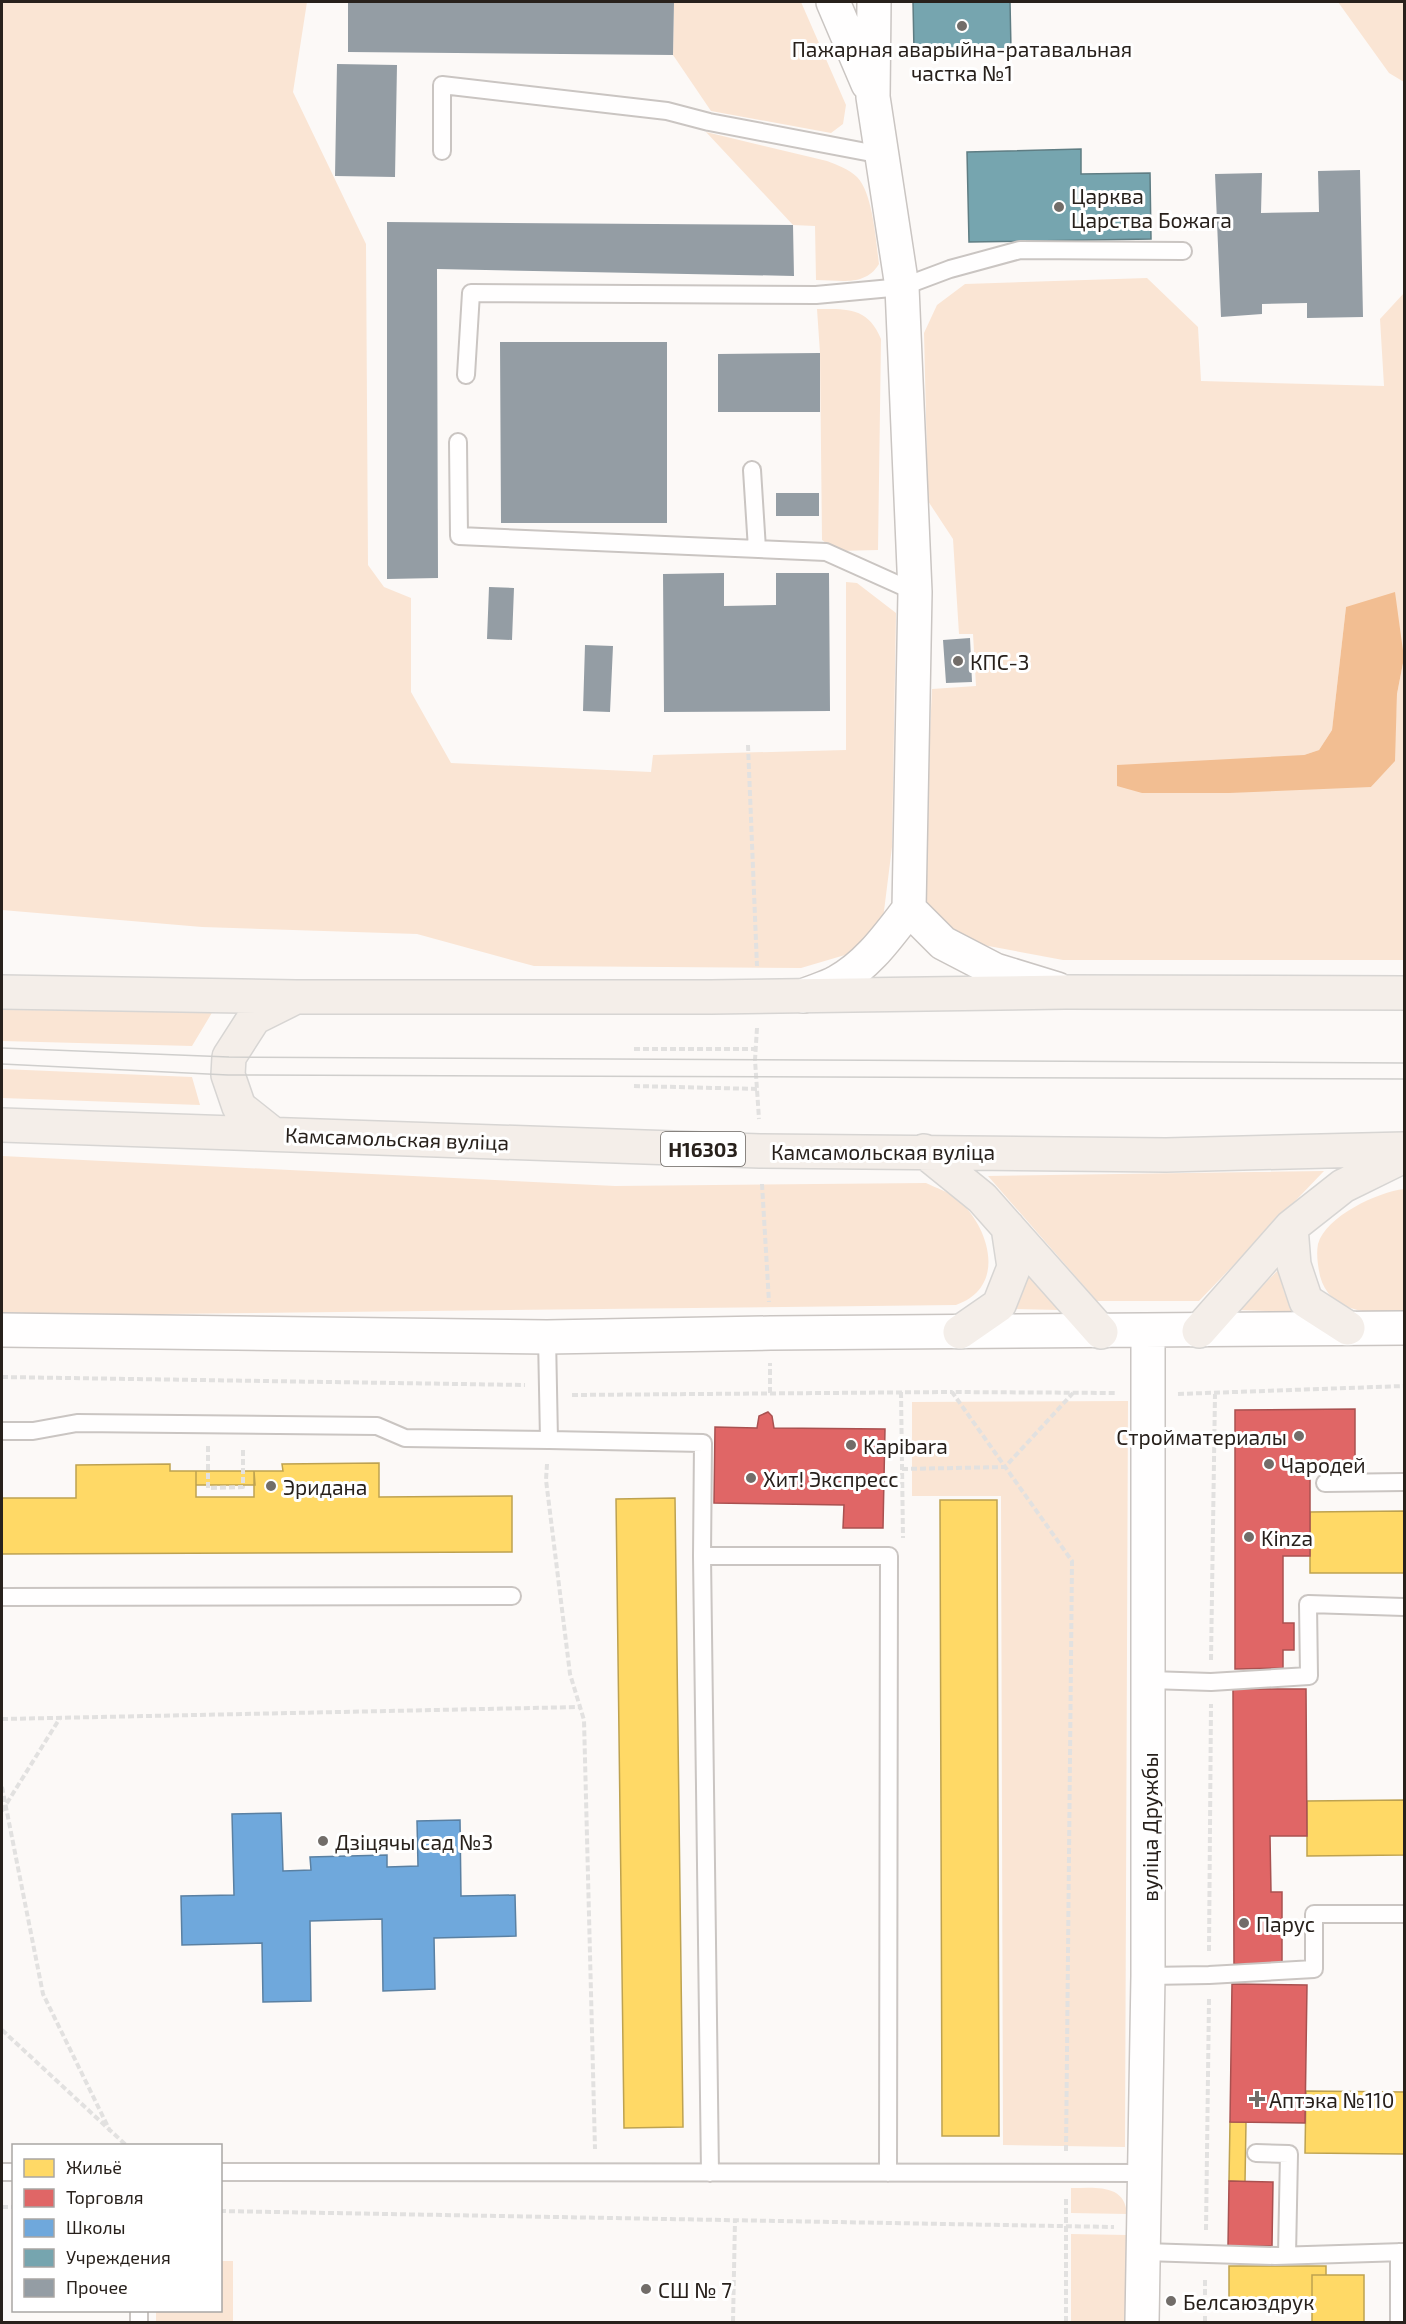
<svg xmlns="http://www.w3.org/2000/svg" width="1406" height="2324" viewBox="0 0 1406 2324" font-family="'Exo 2',sans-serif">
<rect width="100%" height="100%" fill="#fcf9f7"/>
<!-- green -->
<path fill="#fae5d4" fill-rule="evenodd" d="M2,2H307L293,92L366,244L368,565L384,587L411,598V692L451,763L651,772L653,755L846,750V582L857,583L896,613L892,847L882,927L845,955L801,968L534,966L417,934L202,927L2,910Z
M674,2H801L846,105L843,124L831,133L711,111L673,55Z
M1338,2H1404V82L1389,73Z
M706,132L827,161C837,165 849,169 857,177C873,193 876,242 879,264C865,287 840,280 816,280L815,226L793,225Z
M1147,278L1198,327L1201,381L1384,386L1380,319L1404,293V960H1063L967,942L922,910L932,689L976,686L973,634H959L953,539L928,501L924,333L937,305L965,284ZM1346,607L1404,658L1397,694L1394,761L1371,787L1352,786L1304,755L1319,750L1332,730Z
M817,309C847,309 868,307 881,339L878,550L837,551L822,540L820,353Z
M2,1010L213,1011L192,1046L2,1041Z
M2,1069L192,1077L200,1105L2,1098Z
M2,1156L615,1186L926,1183C936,1188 950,1192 959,1200C990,1229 1007,1287 956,1305L72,1315L2,1312Z
M1324,1171L1199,1301H1097L988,1176Z
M1404,1189V1310C1389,1310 1368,1314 1354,1309C1336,1304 1325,1294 1320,1276C1318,1266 1316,1254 1318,1244C1326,1216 1378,1192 1404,1189Z
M1024,1269L1059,1310L1011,1309Z
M1279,1269L1284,1292L1294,1312L1239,1310Z
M1128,1401L1125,2147L1003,2145L1001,1496H912V1402Z
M1071,2188C1094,2188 1125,2183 1127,2214L1071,2213Z
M1071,2234L1126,2235V2322H1071Z
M221,2261H233V2322H156V2311L220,2310Z"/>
<!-- water -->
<path fill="#f2be92" d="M1395,592L1404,658L1397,694L1395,761L1371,787L1229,793H1142L1117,786V765L1304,755L1319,750L1332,730L1346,607Z"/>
<!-- homes -->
<path fill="#ffd966" stroke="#bea250" stroke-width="1.5" d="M379,1463V1497L512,1496V1552L2,1554V1498H76V1465L170,1464V1471H196V1497H254V1471H283L282,1464Z
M196,1471H254L255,1485H196Z
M675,1498L683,2127L624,2128L616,1499Z
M940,1500H997L999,2136H942Z
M1404,1511V1573H1310V1512Z
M1404,1800V1855L1307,1856V1801Z
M1306,2091L1404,2092V2154L1305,2153Z
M1230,2122H1246L1245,2182L1229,2181Z
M1229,2266H1326V2275H1312V2308H1229Z
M1312,2275H1364V2322H1312Z"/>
<!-- shops -->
<path fill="#e06666" stroke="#a95150" stroke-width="1.5" d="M1355,1409V1465H1310V1556H1283V1623H1294V1650H1283V1668L1235,1669V1410Z
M768,1412L772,1416L774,1428L885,1429L883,1528H843L844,1505L714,1503L715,1427L757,1428L759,1416Z
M1233,1689H1306L1307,1836H1270L1271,1892H1282V1963L1234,1964Z
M1232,1984L1307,1985L1305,2123L1230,2122Z
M1229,2181L1273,2182L1272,2246H1228Z"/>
<!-- schools -->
<path fill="#6fa8dc" stroke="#5a80a2" stroke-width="1.5" d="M281,1813L283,1871L311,1870L310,1857L387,1855V1867L418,1866L417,1821L460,1820L461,1896L515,1895L516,1936L434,1938L435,1989L383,1991L382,1919L310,1921L311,2001L263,2002L262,1943L182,1945L181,1896L234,1895L232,1814Z"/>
<!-- public -->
<path fill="#76a5af" stroke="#5f7d83" stroke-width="1.5" d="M913,2H1010L1011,50L914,51Z
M1081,149V174L1150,173L1151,239L969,242L967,152Z"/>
<!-- building -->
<path fill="#949da4" d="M348,2H674L673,55L348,52Z
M337,64L397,65L395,177L335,176Z
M1360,170L1363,317L1307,318V303L1262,304V314L1221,317L1215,174L1262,173L1261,213L1319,212L1318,171Z
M387,222L793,225L794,276L437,269L438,578L387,579Z
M500,342H667V523H501Z
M820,353V412H718V354Z
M776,493H819V516H776Z
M724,573V606L776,605V573H829L830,711L664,712L663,574Z
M489,587L514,588L512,640L487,639Z
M970,638L972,682L946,683L943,640Z
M585,645L613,646L610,712L583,711Z"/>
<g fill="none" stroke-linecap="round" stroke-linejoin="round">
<defs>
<path id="service" d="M442,151V85L667,111L709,122L882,155
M466,375L471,293L816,295L902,287L950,269L1020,250L1183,251
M458,442L459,536L826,552L915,592
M752,470L757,549
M547,1337L549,1440L703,1443L702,1556L710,2173
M2,1431H33L77,1423L377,1426L405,1438L549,1440
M1325,1483L1404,1482
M702,1556H889L888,2173
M2,1597L512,1596
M1150,1680L1211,1682L1309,1676L1308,1604L1404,1607
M1148,1976L1209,1975L1314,1969V1914H1404
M1256,2153L1289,2154L1287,2255
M2,2172H14
M220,2172L1144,2173
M1144,2252L1275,2256L1404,2252
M1399,2252V2322
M139,2310V2322"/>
<path id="minor" d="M833,2L868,84
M909,909L943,943L995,970L1057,989
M803,996C814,991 827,988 837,982C868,965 888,936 909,909L915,592L902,287L873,97L874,2"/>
<path id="tertiary" d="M2,1330L547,1337L771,1333L1404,1328
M1142,2322L1148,1976V1332"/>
<path id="primary" d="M2,992L296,997H711L1065,992L1404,993
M2,1125L760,1151L1166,1155L1404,1149
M273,1134L239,1107L228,1075L229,1057L254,1018L292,999
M924,1151L982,1198L1101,1332
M1291,1227L1294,1265L1306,1301L1348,1328
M1199,1331L1291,1227L1343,1186L1404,1156
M960,1332L999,1305L1014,1267L1008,1227"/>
</defs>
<!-- service casing -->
<use href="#service" stroke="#cac5c2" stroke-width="20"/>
<!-- minor casing -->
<use href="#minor" stroke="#cac5c2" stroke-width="36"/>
<!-- tertiary casing -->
<use href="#tertiary" stroke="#cac5c2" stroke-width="36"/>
<!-- primary casing -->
<use href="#primary" stroke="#d7d5d3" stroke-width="36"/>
<!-- path -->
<path stroke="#e2e1e0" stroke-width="4" stroke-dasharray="6 3" stroke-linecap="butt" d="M748,745L757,966
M757,1028L755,1060L759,1119
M634,1049H756
M634,1086L758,1089
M762,1184L769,1302
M2,1377L525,1385
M901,1392L903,1538
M770,1393V1363
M1178,1394L1404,1386
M572,1395L952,1392
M208,1446V1488L243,1487V1449
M547,1464L546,1480L570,1674L584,1720L595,2149
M902,1469L1005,1467L1073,1393
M1211,1660L1215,1394
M2,1719L580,1707
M2,1787L43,1994L110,2131
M2,1811L60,1718
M1209,1951L1211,1704
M2,2030L127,2146
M1066,2151L1072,1561L952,1392L1117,1393
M2,2207H14
M220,2211L1114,2227
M1206,2230L1209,1998
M733,2322L735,2220
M1066,2322V2197
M1205,2322V2277"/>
<!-- service -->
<use href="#service" stroke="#fffefe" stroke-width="16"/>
<!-- minor -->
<use href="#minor" stroke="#fffefe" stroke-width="33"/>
<!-- tertiary -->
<use href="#tertiary" stroke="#fffefe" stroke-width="33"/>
<!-- primary -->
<use href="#primary" stroke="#f4eee9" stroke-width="33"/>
<!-- tram -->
<path stroke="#cfcecc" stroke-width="1.5" d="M2,1048L229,1057L1404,1063
M2,1064L228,1075L1404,1079"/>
</g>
<!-- markers -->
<g fill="#726d69" stroke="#fff" stroke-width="2">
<circle cx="962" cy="26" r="6"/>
<circle cx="1059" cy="207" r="6"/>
<circle cx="958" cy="661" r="6"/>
<circle cx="1299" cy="1436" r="6"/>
<circle cx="851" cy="1445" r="6"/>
<circle cx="1269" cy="1464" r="6"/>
<circle cx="751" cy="1478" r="6"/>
<circle cx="271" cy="1486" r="6"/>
<circle cx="1249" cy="1537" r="6"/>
<circle cx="323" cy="1841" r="6"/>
<circle cx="1244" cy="1923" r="6"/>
<path d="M1254 2090h6v6h6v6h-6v6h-6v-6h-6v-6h6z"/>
<circle cx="646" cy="2289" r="6"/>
<circle cx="1171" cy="2301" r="6"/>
</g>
<g text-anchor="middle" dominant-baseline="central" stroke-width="6" stroke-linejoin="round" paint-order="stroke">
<!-- shield labels -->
<rect fill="#fff" stroke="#686460" stroke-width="1.5" x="661" y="1132" width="84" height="34" rx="4.5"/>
<g font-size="20" font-weight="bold" fill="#28211c">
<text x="703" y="1149">Н16303</text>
</g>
<!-- poi labels -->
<g font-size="21" fill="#28211c" stroke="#fff" text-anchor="start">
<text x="962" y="48" text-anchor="middle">Пажарная аварыйна-ратавальная<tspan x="962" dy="24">частка №1</tspan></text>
<text x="1071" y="195">Царква<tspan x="1071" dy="24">Царства Божага</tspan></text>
<text x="970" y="661">КПС-3</text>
<text x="1287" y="1436" text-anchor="end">Стройматериалы</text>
<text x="863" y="1445">Kapibara</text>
<text x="1281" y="1464">Чародей</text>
<text x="763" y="1478">Хит! Экспресс</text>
<text x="283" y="1486">Эридана</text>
<text x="1261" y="1537">Kinza</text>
<text x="335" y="1841">Дзіцячы сад №3</text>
<text x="1256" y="1923">Парус</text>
<text x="1269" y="2099">Аптэка №110</text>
<text x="658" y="2289">СШ № 7</text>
<text x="1183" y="2301">Белсаюздрук</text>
</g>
<!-- street labels -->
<g font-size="21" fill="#28211c" stroke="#fff">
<text transform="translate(397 1138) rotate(2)">Камсамольская вуліца</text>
<text x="883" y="1151">Камсамольская вуліца</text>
<text transform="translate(1149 1827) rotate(-90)">вуліца Дружбы</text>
</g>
</g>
<!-- border -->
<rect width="1406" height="2324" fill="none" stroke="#28211c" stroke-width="6"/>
<!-- legend -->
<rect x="12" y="2144" width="210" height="168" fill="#ffffff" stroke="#a9a6a4" stroke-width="1.5"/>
<rect x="24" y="2159" width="30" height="18" fill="#ffd966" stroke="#a9a6a4" stroke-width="1.5"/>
<text x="66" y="2174" font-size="18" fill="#28211c">Жильё</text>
<rect x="24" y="2189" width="30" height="18" fill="#e06666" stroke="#a9a6a4" stroke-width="1.5"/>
<text x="66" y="2204" font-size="18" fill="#28211c">Торговля</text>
<rect x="24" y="2219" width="30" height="18" fill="#6fa8dc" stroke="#a9a6a4" stroke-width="1.5"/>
<text x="66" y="2234" font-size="18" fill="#28211c">Школы</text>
<rect x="24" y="2249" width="30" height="18" fill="#76a5af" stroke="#a9a6a4" stroke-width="1.5"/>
<text x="66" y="2264" font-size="18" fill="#28211c">Учреждения</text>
<rect x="24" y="2279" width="30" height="18" fill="#949da4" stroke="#a9a6a4" stroke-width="1.5"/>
<text x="66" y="2294" font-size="18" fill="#28211c">Прочее</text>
</svg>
